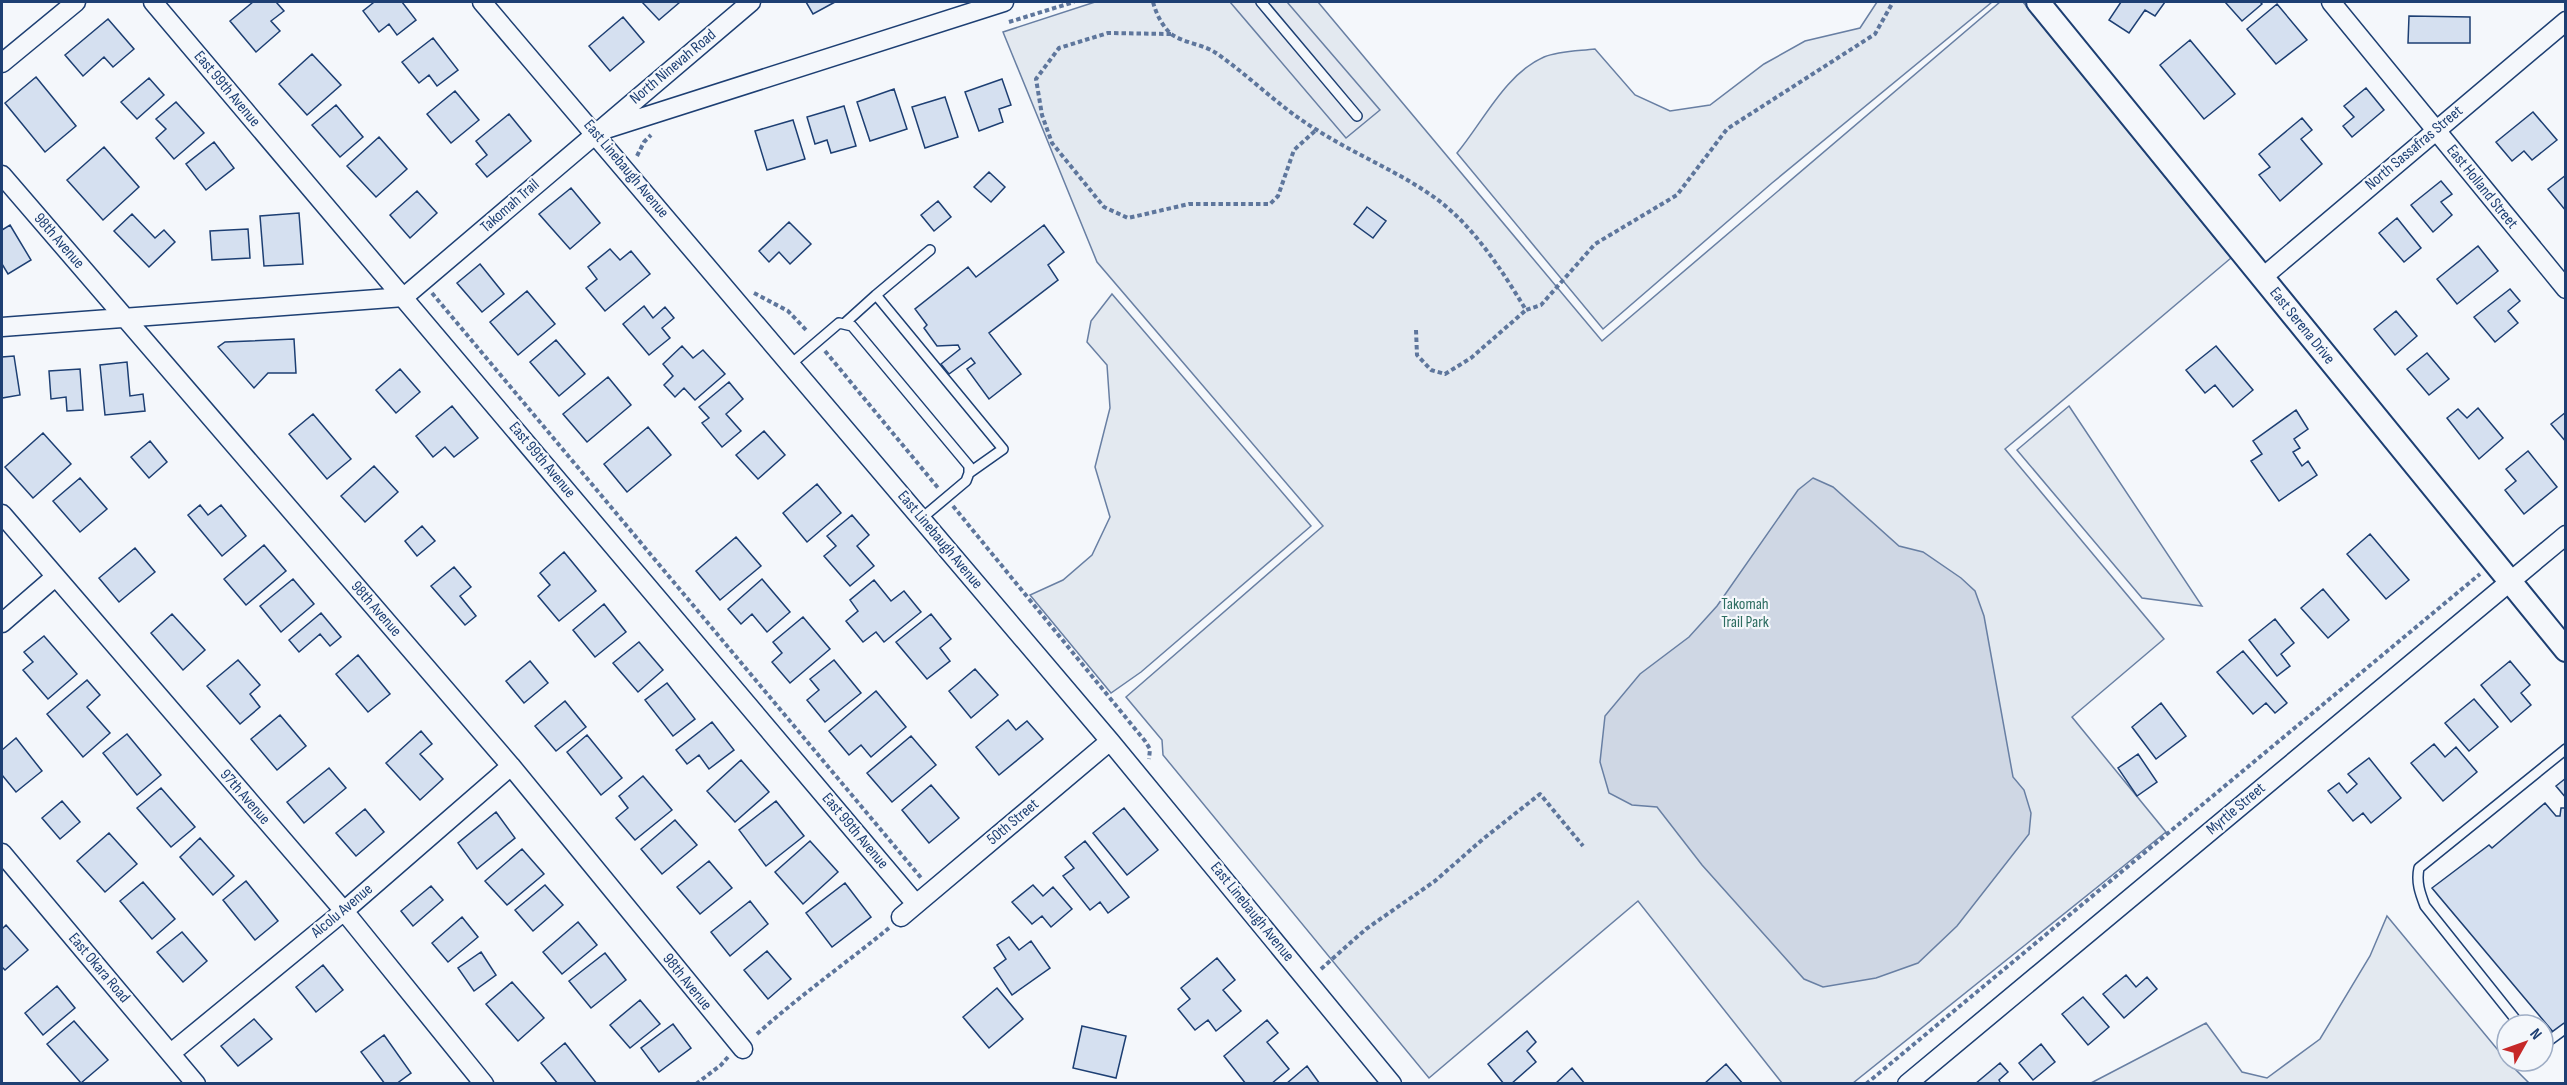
<svg xmlns="http://www.w3.org/2000/svg" width="2567" height="1085" viewBox="0 0 2567 1085" font-family="'Sofia Sans Condensed',sans-serif">
<rect width="100%" height="100%" fill="#f4f7fb"/>
<!-- green -->
<path fill="#e3e9f0" stroke="#687fa3" stroke-width="1.5" d="M1095,2H1318L1602,341L2000,2H2023L2231,258L2005,449L2164,639L2072,717L2166,832L1853,1083H1782L1638,901L1429,1078L1163,755L1162,740L1126,697L1323,526L1097,262L1003,32Z
M1877,2H1992L1772,183L1603,329L1457,153C1483,122 1505,74 1544,57C1559,51 1579,51 1595,49L1635,95L1670,111L1710,105L1764,64L1805,41L1860,28Z
M1112,294L1311,526L1141,672L1111,693L1030,595L1063,580L1092,555L1110,517L1095,467L1110,408L1107,365L1087,342L1091,321Z
M2069,406L2202,606L2142,598L2017,450Z
M2387,916L2507,1061L2529,1083H2091L2206,1023L2242,1072L2267,1078L2320,1039L2370,956Z"/>
<!-- parking -->
<path fill="#e3e8f0" stroke="#687fa3" stroke-width="1.5" d="M1230,2H1287L1380,110L1346,138Z"/>
<!-- water -->
<path fill="#cfd7e4" stroke="#687fa3" stroke-width="1.5" d="M1813,478L1833,487L1899,546L1923,552L1961,578L1975,591L1984,616L2013,777L2024,790L2031,813L2029,834L1957,926L1918,963L1876,978L1823,987L1804,979L1702,865L1657,807L1632,805L1609,793L1600,762L1605,716L1640,674L1689,637L1717,606L1798,490Z"/>
<!-- building -->
<path fill="#d5e0f0" stroke="#1d3f73" stroke-width="1.5" d="M253,2H276L284,11L271,21L280,31L256,52L230,21Z
M371,2H402L416,20L397,35L389,24L379,32L363,11L373,3Z
M642,2H680L659,20Z
M806,2H835L813,14Z
M2121,2H2165L2155,16L2145,10L2129,33L2109,20Z
M2225,2H2260L2262,4L2242,21Z
M2277,4L2307,40L2276,64L2247,29Z
M2409,16L2470,17V43H2408Z
M623,17L644,42L610,71L589,46Z
M108,19L134,49L113,67L104,57L83,76L65,55Z
M433,38L458,70L437,86L429,75L419,83L402,62Z
M2190,40L2235,94L2204,119L2160,65Z
M312,54L341,85L307,115L279,84Z
M36,77L76,126L45,152L5,103Z
M149,78L164,95L137,119L121,102Z
M1002,79L1011,105L999,109L1003,122L979,131L965,92Z
M2366,88L2384,110L2352,137L2343,126L2354,117L2344,106Z
M894,89L907,129L870,141L857,102Z
M455,91L479,120L451,143L427,114Z
M945,97L958,137L925,148L912,107Z
M176,102L204,133L174,159L156,138L166,129L156,119Z
M336,105L363,137L340,157L312,125Z
M844,106L856,146L831,153L827,140L815,144L807,117Z
M2533,112L2557,140L2532,160L2524,151L2512,161L2496,142Z
M509,114L531,141L487,177L476,164L487,155L476,141Z
M2302,118L2312,130L2301,139L2322,164L2280,201L2259,175L2270,167L2259,154Z
M793,120L805,159L767,170L755,131Z
M379,137L407,169L376,197L347,166Z
M214,142L234,168L206,190L186,164Z
M104,147L139,187L103,220L67,180Z
M989,172L1005,187L991,202L974,187Z
M2566,175V211L2548,189Z
M2441,181L2452,194L2441,202L2452,215L2433,232L2411,205Z
M571,188L600,223L570,249L539,214Z
M417,191L437,213L410,238L390,215Z
M938,201L951,217L934,231L921,215Z
M1367,207L1386,221L1373,238L1354,224Z
M299,213L303,264L264,266L260,216Z
M132,214L155,238L164,230L175,242L149,267L114,231Z
M2397,218L2421,248L2404,262L2379,233Z
M789,222L811,244L790,264L779,252L769,262L759,251Z
M10,225L31,260L8,274L2,264V230Z
M1044,225L1064,252L1048,265L1058,280L989,333L1021,374L989,399L967,369L975,363L971,358L949,374L941,364L960,349L958,345L937,346L924,328L927,325L915,309L968,267L976,277Z
M248,229L250,258L212,260L210,231Z
M2478,246L2498,271L2457,304L2437,279Z
M610,249L620,260L631,251L650,274L605,311L586,288L597,279L588,267Z
M480,264L504,294L482,312L457,283Z
M2510,289L2520,301L2508,311L2518,323L2495,342L2474,317Z
M527,291L555,324L518,355L490,322Z
M644,306L653,318L665,307L674,318L662,328L670,338L649,355L623,324Z
M2396,311L2417,336L2395,355L2374,329Z
M294,339L296,373H268L254,388L218,347L225,342Z
M556,340L585,374L559,396L530,362Z
M682,346L693,358L703,350L725,374L695,400L684,388L675,397L664,385L673,376L663,364Z
M2216,346L2253,390L2233,407L2215,385L2205,393L2186,370Z
M2427,353L2449,379L2429,395L2407,369Z
M14,356L20,395L2,398V357Z
M127,362L130,396L143,394L145,411L105,415L100,365Z
M80,369L83,410L67,411L66,397L51,399L49,371Z
M400,369L420,392L396,413L376,390Z
M608,377L631,405L587,442L563,414Z
M729,382L743,399L726,414L741,431L722,447L702,423L709,418L699,407Z
M452,406L478,438L454,457L445,447L433,457L416,436Z
M2478,408L2503,438L2479,459L2447,418L2458,409L2467,418Z
M2296,410L2308,429L2294,439L2300,448L2293,452L2302,466L2308,461L2317,475L2279,501L2251,461L2262,454L2253,441Z
M2566,412V442L2551,424Z
M313,414L351,459L327,479L289,434Z
M648,427L671,455L627,492L604,464Z
M764,431L785,455L758,479L736,455Z
M43,433L71,464L33,498L5,467Z
M150,441L167,462L149,478L131,457Z
M2528,451L2557,487L2524,514L2505,490L2516,481L2506,469Z
M374,466L398,492L365,522L341,496Z
M80,478L107,509L80,532L53,501Z
M817,484L841,513L807,542L783,513Z
M200,505L208,515L221,505L246,536L222,556L188,515Z
M852,515L869,535L857,546L874,566L850,586L824,556L836,546L827,536Z
M422,526L435,541L417,556L405,541Z
M2370,534L2409,580L2386,599L2347,554Z
M736,537L761,566L720,600L696,571Z
M264,545L286,571L246,605L224,579Z
M135,548L155,572L119,602L99,578Z
M564,552L596,591L559,621L538,596L550,585L540,573Z
M454,567L471,587L460,596L476,616L465,625L431,586Z
M293,579L314,604L281,632L260,606Z
M762,579L790,612L767,632L752,614L741,624L728,609Z
M874,580L891,601L904,591L921,612L884,642L876,632L863,642L846,621L858,611L850,600Z
M2323,589L2349,620L2328,638L2301,608Z
M604,604L626,632L595,657L573,630Z
M321,613L341,637L330,646L320,634L299,652L289,640Z
M172,614L205,650L183,670L151,633Z
M931,614L951,639L940,648L950,661L927,679L896,642Z
M803,617L830,649L790,683L772,662L782,653L773,642Z
M2275,619L2294,643L2281,654L2290,666L2277,676L2249,640Z
M44,636L77,674L48,699L23,670L33,662L24,652Z
M639,642L663,670L638,692L613,663Z
M2243,651L2287,703L2275,713L2266,703L2253,714L2217,672Z
M358,655L390,694L368,712L336,674Z
M238,660L260,685L250,694L260,707L240,724L207,686Z
M834,660L861,693L825,722L807,700L819,690L810,679Z
M530,661L548,683L524,703L506,681Z
M2510,661L2530,685L2521,693L2531,705L2511,722L2481,685Z
M975,669L998,695L971,718L949,691Z
M87,680L100,695L87,707L110,733L83,757L47,714Z
M667,683L695,719L673,736L645,700Z
M876,691L906,727L871,757L861,745L849,755L829,731Z
M2474,699L2498,727L2469,751L2445,723Z
M565,701L586,727L556,751L535,726Z
M2161,703L2186,736L2156,759L2132,727Z
M280,715L306,746L277,770L251,739Z
M1008,720L1016,730L1027,721L1043,739L999,775L976,747Z
M712,722L734,750L709,769L699,755L687,764L676,750Z
M421,731L432,744L420,754L443,779L420,800L386,763Z
M127,734L161,775L137,795L103,753Z
M587,735L622,778L601,795L567,752Z
M911,736L936,765L892,802L867,773Z
M16,738L42,771L16,792L2,775V750Z
M2434,744L2445,757L2456,747L2477,772L2443,801L2411,763Z
M2138,754L2157,782L2137,796L2118,768Z
M2369,758L2401,798L2371,823L2363,813L2353,821L2328,791L2339,783L2347,793L2357,784L2348,774Z
M741,760L769,792L735,822L707,791Z
M329,768L346,788L304,823L287,802Z
M643,776L672,810L635,840L616,818L628,808L619,796Z
M2566,778V798L2556,786Z
M931,785L959,818L929,843L902,810Z
M161,788L195,827L171,847L137,808Z
M62,801L80,822L60,839L42,818Z
M776,801L804,836L766,866L739,830Z
M2545,803L2556,816H2560L2561,808H2566V1024L2554,1033L2432,888L2489,845L2492,848Z
M1124,808L1158,850L1127,875L1093,833Z
M365,809L384,832L356,856L336,833Z
M496,812L515,838L477,869L458,843Z
M675,820L697,845L662,874L641,849Z
M109,833L137,864L105,892L77,861Z
M200,838L234,876L213,895L180,857Z
M810,841L838,872L803,904L775,872Z
M1085,841L1129,897L1108,913L1100,902L1090,910L1063,876L1074,868L1065,857Z
M522,849L544,874L507,905L485,881Z
M709,861L732,888L700,914L677,887Z
M246,881L278,921L255,940L223,900Z
M143,882L175,919L152,939L120,901Z
M845,883L871,917L832,947L806,913Z
M545,885L563,905L533,931L515,910Z
M1033,885L1043,896L1053,887L1072,909L1051,927L1042,916L1032,924L1012,902Z
M431,886L443,900L413,926L401,911Z
M750,901L768,924L730,956L711,932Z
M462,917L478,937L448,962L432,943Z
M578,922L597,945L562,974L543,952Z
M6,925L28,950L5,970L2,967V929Z
M182,932L207,961L183,982L157,952Z
M1009,937L1019,950L1031,941L1050,968L1012,995L994,968L1006,959L997,945Z
M767,951L791,979L768,999L744,970Z
M481,952L496,975L474,991L458,968Z
M605,953L626,980L591,1008L569,981Z
M1217,958L1235,980L1223,990L1241,1011L1216,1031L1208,1020L1195,1030L1178,1009L1190,999L1181,988Z
M323,965L343,990L316,1012L296,987Z
M2126,975L2136,987L2147,977L2157,989L2124,1018L2103,994Z
M512,982L544,1018L518,1041L486,1004Z
M57,986L75,1008L43,1035L25,1013Z
M997,988L1023,1019L989,1048L963,1017Z
M2083,997L2109,1027L2088,1045L2062,1014Z
M640,1000L660,1024L630,1048L610,1025Z
M254,1019L272,1039L238,1066L221,1046Z
M1267,1020L1278,1033L1267,1042L1289,1069L1271,1084H1246L1224,1056Z
M74,1021L108,1060L81,1083L47,1044Z
M673,1024L691,1048L659,1072L641,1048Z
M1082,1026L1126,1036L1116,1078L1073,1068Z
M1527,1031L1536,1042L1527,1051L1536,1062L1511,1084H1504L1488,1064Z
M384,1035L411,1073L396,1084H385L361,1052Z
M565,1043L597,1084H558L541,1063Z
M2041,1044L2055,1062L2033,1080L2019,1063Z
M2000,1063L2008,1072L1999,1080L2001,1084H1975Z
M1726,1064L1743,1084H1704Z
M1307,1066L1320,1084H1286Z
M1572,1068L1585,1084H1555Z"/>
<g fill="none" stroke-linecap="round" stroke-linejoin="round">
<defs>
<path id="service" d="M1261,2L1357,116
M930,250L876,295L1003,449L969,473
M845,323L876,295
M791,364L839,323L852,326L969,466V473L966,481L922,518
M2520,1025L2425,906C2420,893 2416,882 2419,868L2566,749
M2543,1045L2566,1028"/>
<path id="minor" d="M153,2L916,904
M482,2L1110,741L1392,1084
M2331,2L2566,289
M2,63L76,2
M603,130L1004,2
M2,175L511,766L743,1049
M2263,277L2566,21
M2,327L404,297L751,2
M2,514L344,911L484,1084
M2,623L55,577
M2,853L196,1084
M901,917L1110,741
M171,1053L344,911L511,766
M1907,1084L2566,535"/>
<path id="tertiary" d="M2038,2L2566,650"/>
</defs>
<!-- service casing -->
<use href="#service" stroke="#1d3f73" stroke-width="12"/>
<!-- minor casing -->
<use href="#minor" stroke="#1d3f73" stroke-width="21"/>
<!-- tertiary casing -->
<use href="#tertiary" stroke="#1d3f73" stroke-width="26"/>
<!-- path -->
<path stroke="#5e769c" stroke-width="4" stroke-dasharray="4.5 3" stroke-linecap="butt" d="M1153,2C1156,13 1161,24 1170,33C1182,43 1203,44 1216,53C1251,77 1280,108 1317,130C1354,154 1395,170 1431,195C1472,223 1501,269 1526,310L1541,305L1595,244L1677,195L1727,129L1875,34L1893,2
M1009,22L1074,2
M1171,34L1108,33L1059,48L1036,79L1042,115L1052,143L1104,207L1128,218L1189,204H1270L1278,196L1294,150L1316,130
M637,156L644,142L651,135
M432,293L922,879
M754,293L788,311L808,332
M1416,330L1417,355L1431,370L1445,374L1471,358L1526,310
M825,351L939,489
M953,506L1145,741L1150,749L1149,759
M1321,969L1366,929L1435,881L1483,839L1540,794L1583,846
M757,1034C799,996 845,964 889,928
M696,1084L721,1065L728,1057
M1866,1084L2480,574"/>
<!-- service -->
<use href="#service" stroke="#f4f7fb" stroke-width="9"/>
<!-- minor -->
<use href="#minor" stroke="#f4f7fb" stroke-width="18"/>
<!-- tertiary -->
<use href="#tertiary" stroke="#f4f7fb" stroke-width="22"/>
</g>
<g text-anchor="middle" dominant-baseline="central" stroke-width="4.5" stroke-linejoin="round" paint-order="stroke">
<!-- street labels -->
<g font-size="16" fill="#1d3f73" stroke="#f4f7fb">
<text transform="translate(673 67) rotate(-40)">North Ninevah Road</text>
<text transform="translate(227 89) rotate(50)">East 99th Avenue</text>
<text transform="translate(2414 148) rotate(-40)">North Sassafras Street</text>
<text transform="translate(626 169) rotate(50)">East Linebaugh Avenue</text>
<text transform="translate(2482 187) rotate(51)">East Holland Street</text>
<text transform="translate(510 206) rotate(-41)">Takomah Trail</text>
<text transform="translate(59 241) rotate(49)">98th Avenue</text>
<text transform="translate(2302 326) rotate(51)">East Serena Drive</text>
<text transform="translate(542 460) rotate(50)">East 99th Avenue</text>
<text transform="translate(940 540) rotate(50)">East Linebaugh Avenue</text>
<text transform="translate(376 609) rotate(49)">98th Avenue</text>
<text transform="translate(245 797) rotate(49)">97th Avenue</text>
<text transform="translate(2236 809) rotate(-40)">Myrtle Street</text>
<text transform="translate(1013 822) rotate(-40)">50th Street</text>
<text transform="translate(855 831) rotate(50)">East 99th Avenue</text>
<text transform="translate(342 911) rotate(-40)">Alcolu Avenue</text>
<text transform="translate(1252 912) rotate(51)">East Linebaugh Avenue</text>
<text transform="translate(99 968) rotate(50)">East Okara Road</text>
<text transform="translate(687 982) rotate(51)">98th Avenue</text>
</g>
<!-- park labels -->
<g font-size="16" fill="#2c6c60" stroke="#f4f7fb">
<text x="1745" y="604">Takomah<tspan x="1745" dy="18">Trail Park</tspan></text>
</g>
</g>
<!-- border -->
<rect width="2567" height="1085" fill="none" stroke="#1d3f73" stroke-width="6"/>
<!-- north arrow -->
<g transform="translate(2525 1043) rotate(50)"><circle r="28" fill="#f4f7fb" stroke="#9eadc5" stroke-width="1.5"/>
<path d="M0-4.5L10 22L0 15L-10 22Z" fill="#c62828"/>
<text y="-9" font-size="16" font-weight="bold" text-anchor="middle" fill="#1d3f73">N</text>
</g>
</svg>
